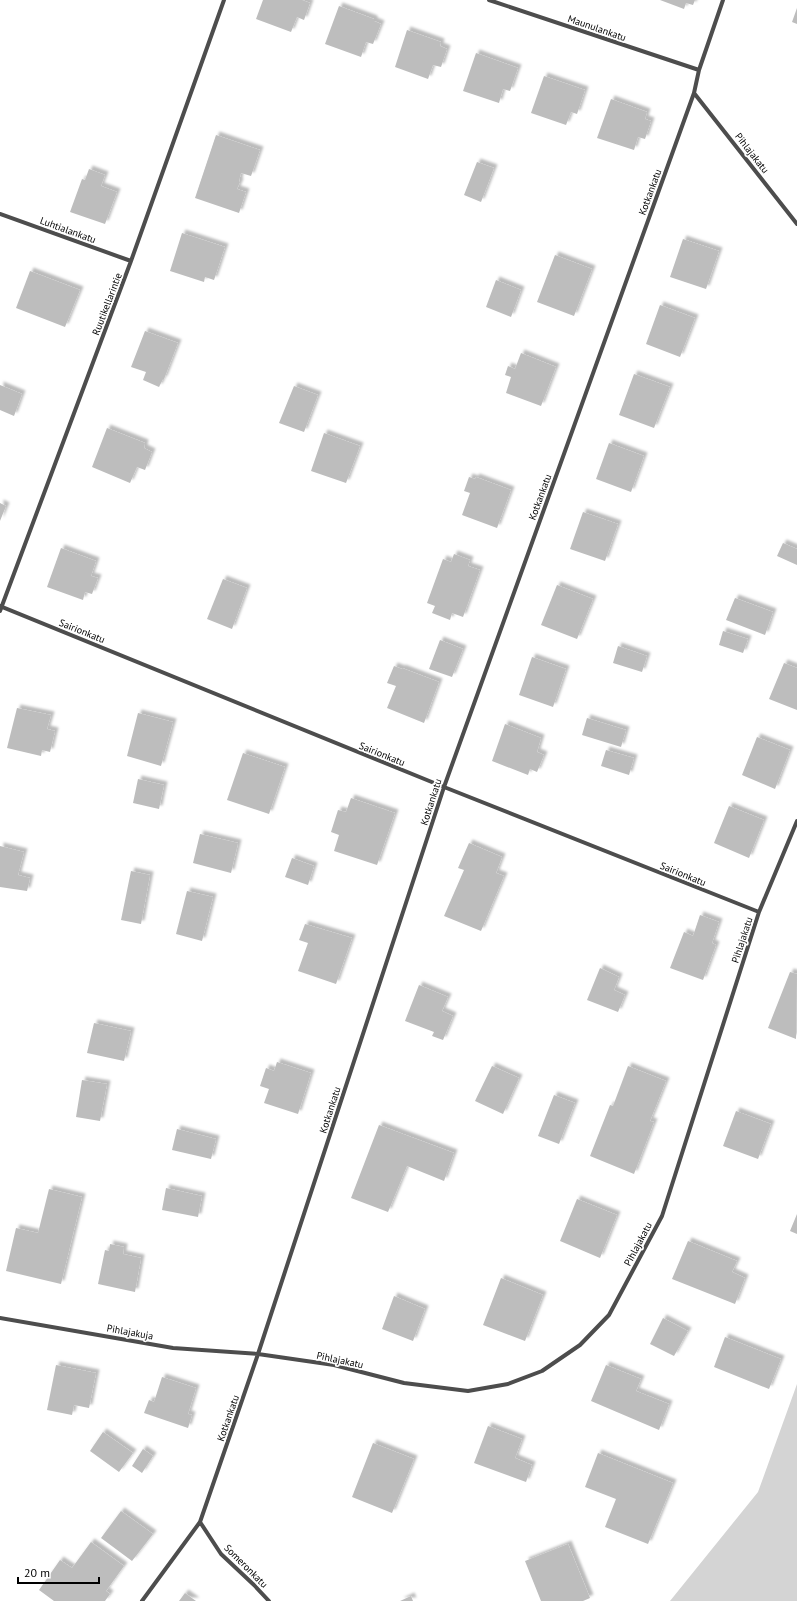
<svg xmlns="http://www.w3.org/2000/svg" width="797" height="1601" viewBox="0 0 797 1601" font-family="'PT Sans',sans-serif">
<defs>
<filter id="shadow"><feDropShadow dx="3.5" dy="-3.5" stdDeviation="1" flood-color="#0004"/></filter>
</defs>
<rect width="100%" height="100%" fill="#fff"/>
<!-- green -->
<path fill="#d4d4d4" d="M797,1384V1601H670L758,1492Z"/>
<!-- building -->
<path fill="#bdbdbd" filter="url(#shadow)" d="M263,0H302L310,3L304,20L297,17L291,32L256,19Z
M660,0H695L693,5L686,3L684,9Z
M339,6L374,19V21L381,24L373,44L366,42L361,57L325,44Z
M797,8V24L792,22Z
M407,30L441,42L440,46L447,49L441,67L433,65L428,79L395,67Z
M476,53L518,68L510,91L503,89L499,103L463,91Z
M544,76L585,90L577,114L571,112L566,125L531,113Z
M611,99L647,112L645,119L651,121L645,139L638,137L634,150L597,138Z
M216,135L260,150L251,176L241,173L239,181L240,182L237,189L246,192L239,213L195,198Z
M477,162L494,168L481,202L464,195Z
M89,169L105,175L101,186L117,192L105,224L70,212L82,179L85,180Z
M182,233L225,247L214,280L205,277L204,282L170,271Z
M683,239L719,251L706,289L670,277Z
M555,255L592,269L574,316L537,302Z
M30,271L80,290L65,327L16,308Z
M496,280L521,290L511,317L486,307Z
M660,305L695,318L680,357L646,344Z
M145,331L178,343L164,379H163L159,387L143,380L146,372L131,367Z
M521,353L556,367L541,406L506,393L511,377L505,375L508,366L515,369Z
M634,374L670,387L654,428L619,415Z
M0,385L22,394L14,416L0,410Z
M294,386L318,395L304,432L279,423Z
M107,428L145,443L144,448L152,452L145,470L137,467L130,483L92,467Z
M324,433L360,446L346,483L311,471Z
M609,443L644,456L631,492L596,479Z
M469,477L475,479L476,477L511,490L497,528L462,515L470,493L464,491Z
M0,503L6,506L0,521Z
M583,512L618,524L605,561L570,549Z
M783,543L797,549V565L777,556Z
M61,548L96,561L91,576L98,578L92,594L85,592L83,600L47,587Z
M454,554L470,560L468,566L480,570L463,617L452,613L450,620L432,613L435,606L427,603L443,559L451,562Z
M223,579L247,588L232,629L207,619Z
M557,585L593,599L577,639L541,625Z
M735,598L773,612L765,635L726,620Z
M723,631L748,639L743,653L719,645Z
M440,640L463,649L452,677L429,669Z
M618,646L647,656L642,672L613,663Z
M532,657L566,669L553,707L519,695Z
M784,663L797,668V710L769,699Z
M394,666L402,669V668L439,682L424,723L387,708L396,686L387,683Z
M17,708L51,715L47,729L55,731L50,752L42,750L41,756L7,748Z
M138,713L173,722L161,766L127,756Z
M587,718L626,730L621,747L582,735Z
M505,724L541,738L537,752L544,755L537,772L530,769L528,775L492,761Z
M757,737L790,750L775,789L742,775Z
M606,750L634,758L629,775L601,766Z
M243,753L285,767L269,814L227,800Z
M138,779L164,785L159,809L133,803Z
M351,798L395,813L377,865L334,851L339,835L331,832L338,810L346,812Z
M729,806L764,820L749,858L714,843Z
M200,834L238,843L231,873L193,863Z
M469,843L502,857L496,873L504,876L481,931L444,916L464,870L458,868Z
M0,846L24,852L18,875L30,878L27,891L0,887Z
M292,858L314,866L308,885L285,877Z
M131,871L150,875L141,924L121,920Z
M187,891L213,897L202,941L176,934Z
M700,915L719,922L712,943L716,945L703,980L670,968L684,932L693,936Z
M305,924L352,938L336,984L298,971L308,943L299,940Z
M600,968L619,977L614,990L625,995L618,1012L587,1000Z
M790,972L797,974L796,1039L768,1028Z
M419,985L448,997L442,1011L453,1016L443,1040L432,1036L434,1032L405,1021Z
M94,1023L131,1031L124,1061L87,1053Z
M277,1062L311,1073L298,1114L264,1103L269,1089L260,1086L266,1068L274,1071Z
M492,1066L519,1078L503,1114L475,1101Z
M628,1066L666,1081L650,1121L654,1122L634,1174L590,1156L610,1105L613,1106Z
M82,1080L107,1084L100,1121L76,1117Z
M554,1095L575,1103L559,1144L538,1136Z
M736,1111L771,1124L758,1159L723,1146Z
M379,1125L454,1153L444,1181L407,1166L388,1212L351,1198Z
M177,1129L216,1139L211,1159L172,1150Z
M166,1188L202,1196L198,1217L162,1210Z
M49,1189L82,1197L61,1284L6,1271L16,1228L38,1233Z
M577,1199L617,1215L600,1258L560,1241Z
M797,1214V1234L790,1231Z
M688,1241L737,1261L732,1272L745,1278L735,1304L672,1279Z
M110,1244L124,1247L123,1254L141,1258L135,1292L98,1284L105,1250L109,1251Z
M501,1278L543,1295L525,1341L483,1325Z
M394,1296L425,1309L413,1341L382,1329Z
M663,1318L688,1331L674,1356L650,1344Z
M725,1337L781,1359L769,1389L714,1367Z
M56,1365L96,1373L89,1408L74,1405L72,1415L47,1410Z
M606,1365L641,1379L636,1391L669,1404L659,1430L591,1401Z
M162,1377L196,1388L188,1414L192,1415L188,1428L144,1413L149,1400L154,1402Z
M488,1426L522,1439L515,1458L532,1465L526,1482L474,1463Z
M103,1432L133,1453L119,1472L90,1451Z
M373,1443L414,1459L392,1513L352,1497Z
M143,1449L153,1456L142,1473L132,1466Z
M598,1453L673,1483L648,1544L605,1527L616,1499L585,1487Z
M121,1511L153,1534L132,1561L101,1538Z
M91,1542L124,1566L106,1591L110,1594L105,1601H54L39,1590L60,1560L72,1568Z
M568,1544L590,1598L583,1601H541L525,1561Z
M185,1593L196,1601H179Z
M411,1596L413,1601H400Z"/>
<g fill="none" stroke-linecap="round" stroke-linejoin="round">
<!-- street -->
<path stroke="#4d4d4d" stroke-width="4" d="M489,0L699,70
M694,93L797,224
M0,214L131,261
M0,606L444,787L759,912
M0,611L131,261L224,0
M0,1318L173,1348L258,1354L334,1365L404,1383L468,1391L508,1384L542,1371L580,1345L609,1315L662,1216L759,912L797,821
M200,1522L221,1554L254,1585L269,1601
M142,1601L200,1522L258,1354L444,787L694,93L699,70L723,0"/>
</g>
<g text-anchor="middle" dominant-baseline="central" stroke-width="3.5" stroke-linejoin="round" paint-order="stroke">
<!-- street labels -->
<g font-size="10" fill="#000" stroke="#fff">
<text transform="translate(597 28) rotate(19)">Maunulankatu</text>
<text transform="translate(752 153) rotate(52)">Pihlajakatu</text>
<text transform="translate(650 192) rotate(-70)">Kotkankatu</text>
<text transform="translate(68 230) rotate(20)">Luhtialankatu</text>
<text transform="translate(107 304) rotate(-69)">Ruutikellarintie</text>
<text transform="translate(540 497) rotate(-70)">Kotkankatu</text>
<text transform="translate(82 631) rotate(22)">Sairionkatu</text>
<text transform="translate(382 754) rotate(22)">Sairionkatu</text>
<text transform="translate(431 802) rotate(-72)">Kotkankatu</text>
<text transform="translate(683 874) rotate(22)">Sairionkatu</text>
<text transform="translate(742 940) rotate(-72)">Pihlajakatu</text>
<text transform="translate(330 1110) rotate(-72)">Kotkankatu</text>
<text transform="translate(638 1244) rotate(-62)">Pihlajakatu</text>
<text transform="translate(130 1332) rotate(10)">Pihlajakuja</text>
<text transform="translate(340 1360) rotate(12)">Pihlajakatu</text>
<text transform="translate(228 1418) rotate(-71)">Kotkankatu</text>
<text transform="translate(246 1566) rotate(45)">Someronkatu</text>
</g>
</g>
<!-- scale -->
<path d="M18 1577v6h81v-6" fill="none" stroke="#000000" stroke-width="2"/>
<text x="24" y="1577" font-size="12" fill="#000000" stroke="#ffffff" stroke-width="3" paint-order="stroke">20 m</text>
</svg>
